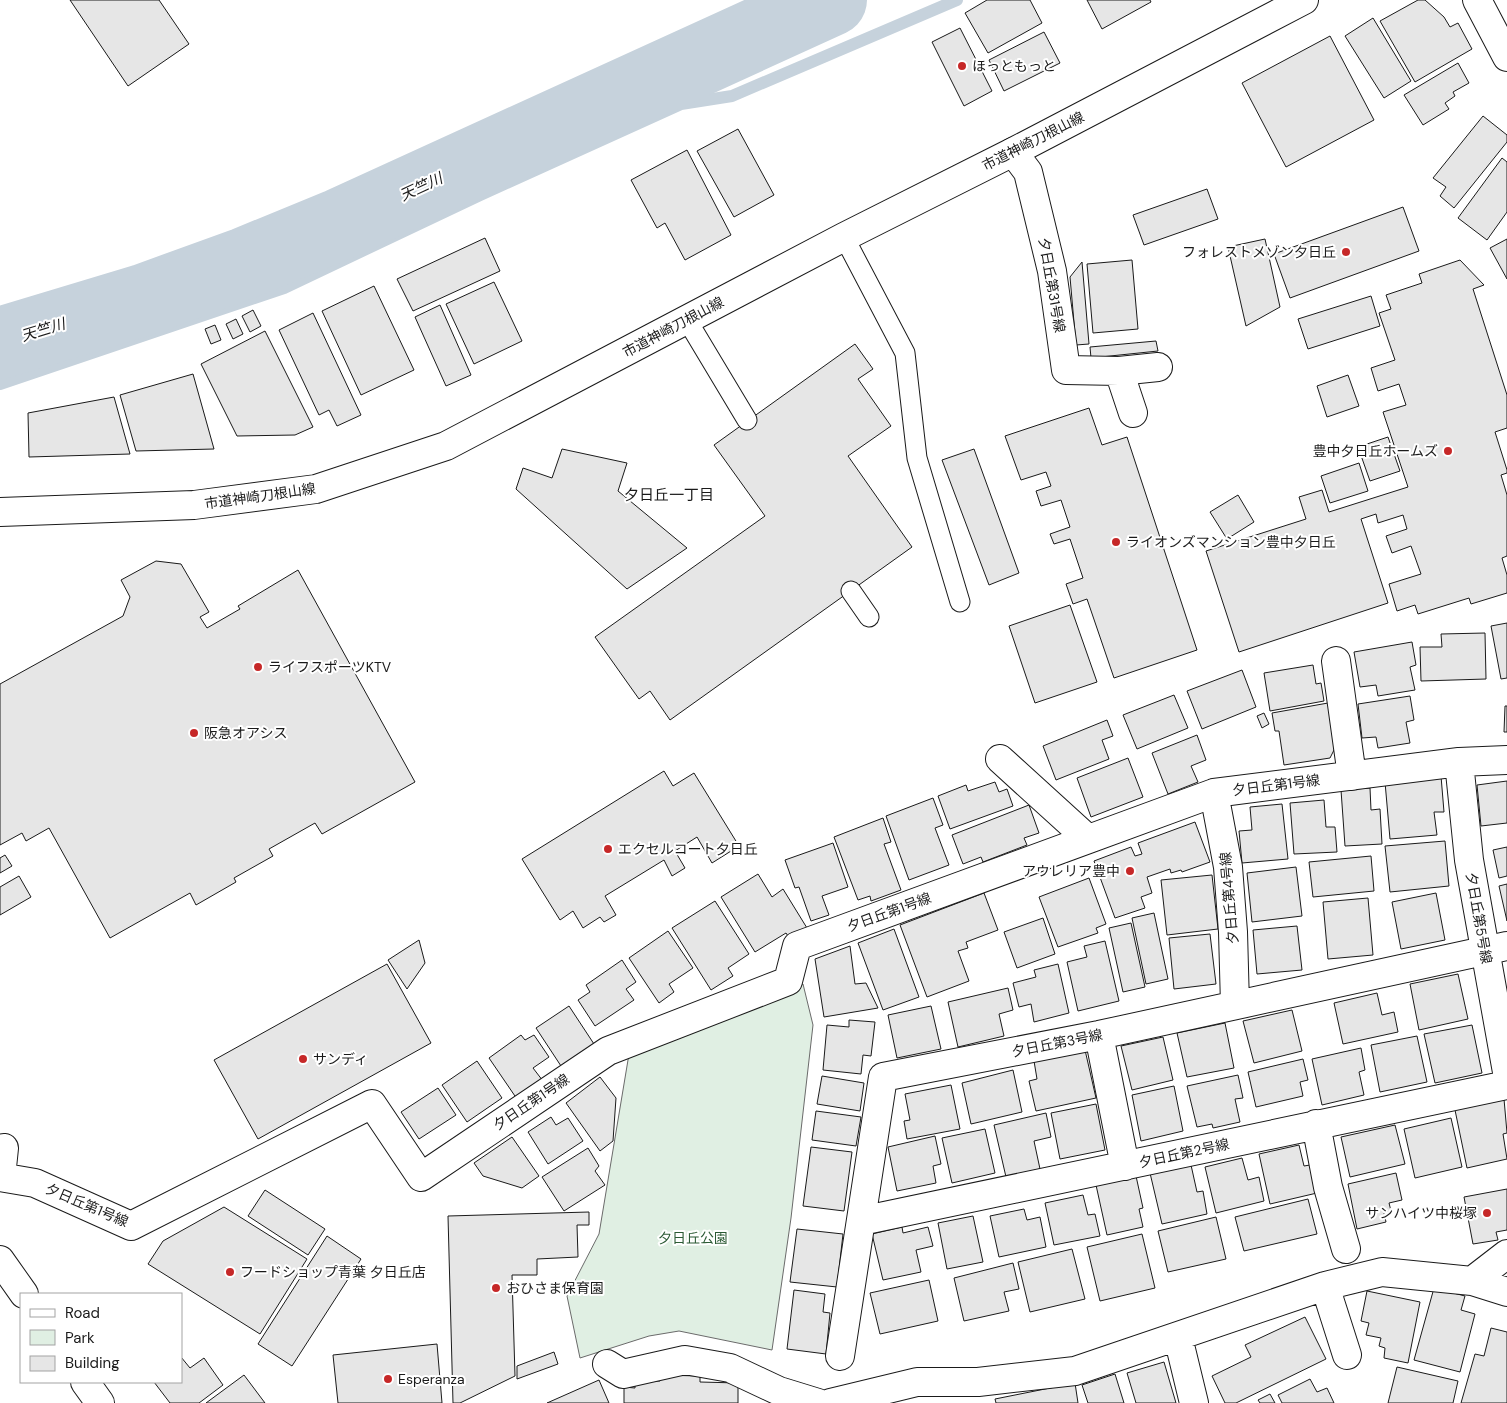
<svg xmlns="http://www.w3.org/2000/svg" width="1507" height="1403" viewBox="0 0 1507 1403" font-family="'DM Sans','Noto Sans JP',sans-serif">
<rect width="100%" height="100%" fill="#fff"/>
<!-- green -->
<path fill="#e0efe3" stroke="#6a6a6a" d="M803,984L813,1025L791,1218L772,1350L679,1331L649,1336L580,1358L567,1296L599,1234L629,1054Z"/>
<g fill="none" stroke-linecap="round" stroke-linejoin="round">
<!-- stream -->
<path stroke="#c6d2dc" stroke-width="12" d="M0,384L284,288L480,195L681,104L732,96L957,0"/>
<!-- river -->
<path stroke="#c6d2dc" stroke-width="72" d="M0,343L143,300L245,263L340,224L831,0"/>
</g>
<!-- building -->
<path fill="#e6e6e6" stroke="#1a1a1a" d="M70,0H159L189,44L128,86Z
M987,0H1030L1042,23L988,53L965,13Z
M1087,0H1150L1151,2L1102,29Z
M1418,0H1425L1444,17L1450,27L1458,23L1472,49L1415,82L1380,21Z
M1373,18L1411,81L1384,98L1345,36Z
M960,28L992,91L964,106L932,42Z
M1044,32L1060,63L1004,91L989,60Z
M1330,36L1374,120L1286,167L1242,83Z
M1458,63L1469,83L1453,92L1455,96L1445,103L1449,109L1423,125L1404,95Z
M1483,116L1507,135V142L1454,208L1440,196L1446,187L1433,178Z
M738,129L774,195L734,217L697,151Z
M687,150L731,235L685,260L665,223L657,228L631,180Z
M1502,158L1507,162V212L1487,240L1458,218Z
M1207,189L1218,219L1144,245L1133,215Z
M1403,207L1419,251L1290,298L1274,254Z
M485,238L500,271L413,311L397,279Z
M1265,239L1280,307L1246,326L1228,247Z
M1507,239V279L1490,248Z
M1132,260L1138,329L1093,333L1087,264Z
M1460,260L1484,285L1473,289L1507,395V428L1495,432L1507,470V473L1501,475L1507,495V556L1502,558L1507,575V593L1471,604L1469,598L1418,614L1415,605L1397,611L1389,584L1421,574L1411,546L1392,553L1386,536L1407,529L1403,515L1378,523L1376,514L1361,519L1388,603L1239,652L1206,551L1306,519L1299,497L1322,490L1329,512L1408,487L1383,412L1406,405L1399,384L1378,391L1371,368L1395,360L1379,313L1391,309L1386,295L1422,283L1419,274Z
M1082,262L1089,344L1076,345L1070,277Z
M494,282L522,341L474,364L446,304Z
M374,286L414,370L361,395L322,311Z
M1371,296L1380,326L1308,349L1298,319Z
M440,305L471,375L446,386L415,317Z
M253,310L261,326L250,332L242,316Z
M313,313L361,415L337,426L329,410L319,415L279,330Z
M236,319L243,334L233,339L226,324Z
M215,325L221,340L211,344L205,329Z
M265,331L313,427L295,435L237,436L201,364Z
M1156,341L1158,351L1091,358L1090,347Z
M855,344L873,369L858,379L891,426L848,456L912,547L670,720L650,691L639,699L595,637L765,516L714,445Z
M193,374L214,449L136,451L120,395Z
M1348,375L1359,406L1327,417L1317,386Z
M114,397L130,454L29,457L28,413Z
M1089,408L1102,445L1127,437L1197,650L1114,678L1087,599L1073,604L1066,584L1083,578L1070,539L1054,544L1050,534L1070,527L1061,500L1041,506L1036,491L1051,486L1046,472L1021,480L1005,436Z
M1388,437L1400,471L1370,481L1358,447Z
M562,449L627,463L618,491L687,548L627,589L516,489L523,468L552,478Z
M974,449L1019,573L989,585L942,460Z
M1359,463L1368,491L1330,503L1321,476Z
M1238,495L1254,522L1227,539L1210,512Z
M156,561L181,564L209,612L200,617L207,628L240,609L238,606L298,570L415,782L322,834L315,823L269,849L273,856L234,878L236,882L196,905L190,893L110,938L49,828L26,841L22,833L0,845V684L123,616L130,597L121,580Z
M1070,605L1097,682L1035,703L1009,626Z
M1507,623V678L1501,679L1491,626Z
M1485,633L1486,679L1421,681L1420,647H1442L1441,634Z
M1412,642L1416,665L1410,667L1415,690L1378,696L1376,685L1360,687L1354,652Z
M1313,665L1316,684L1321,683L1324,701L1270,711L1264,673Z
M1242,670L1256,707L1202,729L1187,691Z
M1174,695L1188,728L1137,749L1123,715Z
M1410,696L1414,720L1406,722L1410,743L1378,748L1376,737L1362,738L1358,704Z
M1328,703L1335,748L1330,758L1284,765L1279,731H1275L1272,713Z
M1505,706H1507V732H1504Z
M1264,713L1269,724L1262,728L1257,716Z
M1107,720L1113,736L1102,740L1109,759L1056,780L1043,746Z
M1197,735L1206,760L1191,766L1198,782L1168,794L1152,753Z
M1128,758L1143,797L1091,817L1077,778Z
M664,771L673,786L694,773L739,846L712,863L697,837L675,851L685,868L672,876L664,860L605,896L616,915L604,922L600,917L583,928L573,911L560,920L522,859Z
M1441,776L1444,812H1434L1437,835L1390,839L1385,782Z
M1507,781V823L1481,826L1477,785Z
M995,782L999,792L1007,789L1013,806L950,829L938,796L966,785L968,791Z
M1370,788L1371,810L1380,809L1382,844L1345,846L1341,790Z
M933,798L943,825L935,828L949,865L909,880L886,816Z
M1324,800L1326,827H1335L1337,852L1294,854L1290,803Z
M1282,804L1288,859L1242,863L1239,831L1252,830L1250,807Z
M1029,805L1039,833L1024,838L1027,845L983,862L981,857L963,864L952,835Z
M883,818L891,842L884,844L901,890L871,901L870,896L858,900L834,837Z
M1195,822L1210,862L1182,872L1181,870L1171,873L1170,869L1147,877L1152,893L1141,897L1145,908L1115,918L1094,861L1131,847L1135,856L1142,854L1138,843Z
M1445,841L1449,886L1390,892L1385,846Z
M833,843L848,887L822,896L829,915L811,921L799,887L795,888L785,860Z
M1507,847V876L1499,878L1493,850Z
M5,855L12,866L0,873V858Z
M1371,856L1374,891L1313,897L1309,862Z
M1296,867L1302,916L1252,922L1247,873Z
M758,874L772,897L783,889L807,928L790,939L786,933L755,952L721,897Z
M1212,875L1218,929L1167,935L1161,880Z
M19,876L31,897L0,915V887Z
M1089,878L1106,924L1096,928L1098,933L1058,947L1039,897Z
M1507,884V921L1499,886Z
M984,893L998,930L966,942L968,948L958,951L969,981L927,997L900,925Z
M1436,893L1445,940L1401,949L1392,902Z
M1368,898L1373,955L1328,959L1323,902Z
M715,901L749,954L728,968L733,976L711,990L672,928Z
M1154,913L1168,979L1146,984L1132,918Z
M1043,918L1055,954L1017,968L1004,932Z
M1131,923L1145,987L1123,992L1109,928Z
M1297,926L1302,970L1257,974L1253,930Z
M894,929L919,997L883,1010L858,943Z
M668,931L693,968L669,984L674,992L659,1003L629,958Z
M1210,934L1216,984L1174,989L1169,938Z
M419,940L425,963L407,989L388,960Z
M1105,941L1119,1001L1078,1011L1067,962L1087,957L1084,946Z
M850,946L855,984L866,983L878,1008L824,1017L815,959Z
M622,960L636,982L626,989L634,1000L595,1026L578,1000L590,992L586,985Z
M387,964L431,1043L258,1139L214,1060Z
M1058,964L1069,1013L1034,1022L1031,1004L1019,1007L1013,983L1036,977L1034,970Z
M1458,974L1468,1019L1419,1030L1410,984Z
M1008,988L1013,1010L999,1014L1004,1036L958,1047L948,1002Z
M1377,993L1382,1015L1394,1012L1398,1032L1343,1044L1334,1003Z
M569,1006L594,1044L561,1066L536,1028Z
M931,1006L941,1049L897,1058L888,1015Z
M1292,1010L1302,1051L1254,1063L1243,1021Z
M849,1020L875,1022L871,1056L863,1055L861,1074L823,1070L827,1025L849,1027Z
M1225,1023L1234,1068L1187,1077L1177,1033Z
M1472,1025L1482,1073L1435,1083L1424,1034Z
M521,1035L525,1040L534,1035L549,1057L533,1068L543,1081L517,1099L489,1058Z
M1417,1036L1427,1082L1380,1092L1371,1045Z
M1163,1037L1173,1080L1132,1090L1121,1046Z
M1361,1048L1365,1070L1359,1072L1364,1095L1322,1105L1312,1059Z
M1085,1050L1096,1098L1036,1111L1029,1081L1037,1079L1034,1061Z
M1303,1059L1308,1080L1300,1082L1303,1096L1256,1107L1248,1072Z
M477,1061L502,1098L467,1122L442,1085Z
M1013,1070L1022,1112L971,1124L962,1083Z
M1238,1075L1243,1098L1235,1099L1240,1122L1213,1128L1212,1124L1197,1127L1187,1086Z
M822,1076L864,1083L860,1111L817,1104Z
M600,1077L616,1098L613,1141L600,1151L566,1103Z
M951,1085L960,1129L907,1139L904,1121L910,1120L905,1094Z
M1174,1086L1183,1131L1141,1141L1132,1095Z
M438,1088L456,1115L419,1139L401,1112Z
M1504,1099L1507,1133L1503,1134L1507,1159L1467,1168L1455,1110Z
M1096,1104L1105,1150L1060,1159L1051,1113Z
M816,1111L861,1117L856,1146L812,1140Z
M1046,1113L1051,1137L1034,1141L1040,1169L1006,1177L994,1125Z
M551,1117L556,1125L568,1118L583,1141L548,1164L528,1132Z
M1451,1118L1462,1167L1415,1178L1404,1129Z
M1395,1125L1405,1164L1350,1177L1341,1137Z
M985,1129L995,1173L952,1183L942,1138Z
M935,1136L941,1164L933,1166L936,1183L897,1191L888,1147Z
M512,1137L539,1176L522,1188L483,1176L474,1163Z
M1299,1145L1304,1166L1310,1165L1317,1193L1270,1204L1259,1154Z
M811,1147L852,1152L844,1211L803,1206Z
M588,1148L599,1166L595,1171L605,1185L564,1211L542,1177Z
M1242,1158L1248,1180L1259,1177L1264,1201L1216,1213L1205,1167Z
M1191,1165L1197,1192L1203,1191L1207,1214L1162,1224L1150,1173Z
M1396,1173L1402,1200L1389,1203L1391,1211L1384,1213L1386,1222L1357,1229L1348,1184Z
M1136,1176L1143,1208L1139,1209L1143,1227L1107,1235L1096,1185Z
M1507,1189V1230L1496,1232L1498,1240L1473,1244L1464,1197Z
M265,1190L325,1229L308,1255L248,1216Z
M1083,1195L1088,1215L1095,1214L1100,1236L1054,1245L1045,1203Z
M1308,1199L1317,1234L1244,1251L1235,1217Z
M224,1207L307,1259L260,1334L148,1264L163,1241Z
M1024,1209L1027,1220L1040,1217L1046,1247L999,1257L990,1216Z
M589,1212V1225H577L578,1257L537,1259V1275H512L515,1376L460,1403H453L448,1216Z
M973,1216L983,1262L947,1269L938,1223Z
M1216,1217L1226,1259L1168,1272L1158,1231Z
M902,1227L903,1233L928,1227L933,1246L916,1250L921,1272L883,1280L872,1234Z
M797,1229L843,1234L837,1287L790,1282Z
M1142,1234L1155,1288L1100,1301L1087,1247Z
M327,1236L361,1259L292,1366L258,1344Z
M1072,1249L1085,1299L1030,1312L1018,1262Z
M1013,1263L1019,1289L1004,1292L1009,1311L964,1321L954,1278Z
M929,1280L938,1321L880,1334L870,1293Z
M1434,1288L1465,1296L1461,1310L1475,1314L1460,1372L1414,1360Z
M794,1290L825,1294L823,1312L830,1313L826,1354L787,1349Z
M1367,1291L1420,1302L1408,1363L1384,1358L1385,1348L1379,1346L1381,1338L1366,1335L1369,1323L1361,1321Z
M1305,1317L1326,1359L1236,1403H1225L1212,1376L1251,1357L1245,1345Z
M1491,1328L1507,1332V1403H1461L1475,1354L1484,1356Z
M437,1344L442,1403H338L333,1355Z
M554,1352L558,1364L517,1379V1366Z
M181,1357L190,1368L204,1358L223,1385L199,1403H170L154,1382H181Z
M1164,1362L1176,1403H1136L1127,1373Z
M1397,1367L1458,1381L1453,1403H1388Z
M1115,1374L1124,1403H1088L1082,1385Z
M244,1375L265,1403H206Z
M661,1375L700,1376V1382L738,1383V1403H624V1387L635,1388V1381H660Z
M1310,1379L1317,1392L1327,1388L1334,1403H1282L1278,1395Z
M599,1380L609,1403H547Z
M1075,1383L1078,1403H996L995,1399Z
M1270,1394L1275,1403H1260L1258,1400Z"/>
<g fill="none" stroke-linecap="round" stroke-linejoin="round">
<defs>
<path id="lane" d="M844,237L905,353L917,458L960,602
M687,320L747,420
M851,591L869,617"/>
<path id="street" d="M1477,0L1507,57
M1013,152L1028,172L1052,271L1066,370L1119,371L1133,413
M1119,371L1158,367
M1336,661L1352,776
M1000,759L1088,839
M1459,762L1469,860L1507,1072
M1214,793L1228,867L1233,932L1235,1005
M1099,1035L1125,1166
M1316,1124L1328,1187L1346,1249
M0,1177L35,1183L131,1226L372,1104L421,1177L608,1051L788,981L797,946L1214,793L1459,762L1507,760
M1,1177L4,1148
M861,1221L1507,1085
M1472,1281L1507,1254
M1325,1286L1347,1355
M1178,1337L1194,1403
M840,1356L883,1077L1099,1035L1507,946
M607,1364L623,1374L685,1360L730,1368L779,1391L818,1403
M830,1403L917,1382H978L1075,1371L1325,1286L1382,1272L1472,1281L1507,1292"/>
<path id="secondary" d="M0,512L194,505L316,489L446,446L844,237L1013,152L1304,0"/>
<path id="primary" d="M0,1260L24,1294
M85,1382L100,1403"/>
</defs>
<!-- lane casing -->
<use href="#lane" stroke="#1a1a1a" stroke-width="21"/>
<!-- street casing -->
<use href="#street" stroke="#1a1a1a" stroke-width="30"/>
<!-- secondary casing -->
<use href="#secondary" stroke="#1a1a1a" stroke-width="30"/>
<!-- primary casing -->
<use href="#primary" stroke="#1a1a1a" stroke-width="30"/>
<!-- lane -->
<use href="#lane" stroke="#fff" stroke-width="19"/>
<!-- street -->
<use href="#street" stroke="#fff" stroke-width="28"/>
<!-- secondary -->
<use href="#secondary" stroke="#fff" stroke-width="28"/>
<!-- primary -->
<use href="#primary" stroke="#fff" stroke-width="28"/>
</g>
<!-- markers -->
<g fill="#c62828" stroke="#fff" stroke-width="2">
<circle cx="962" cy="66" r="5"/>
<circle cx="1346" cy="252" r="5"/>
<circle cx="1448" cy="451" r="5"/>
<circle cx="1116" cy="542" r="5"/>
<circle cx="258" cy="667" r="5"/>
<circle cx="194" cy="733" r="5"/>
<circle cx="608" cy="849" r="5"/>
<circle cx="1130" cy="871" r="5"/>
<circle cx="303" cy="1059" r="5"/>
<circle cx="1487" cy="1213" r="5"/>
<circle cx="230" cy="1272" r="5"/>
<circle cx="496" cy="1288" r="5"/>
<circle cx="388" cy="1379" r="5"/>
</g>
<g text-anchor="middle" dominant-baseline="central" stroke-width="4" stroke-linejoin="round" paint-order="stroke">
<!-- poi labels -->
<g font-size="14" fill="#1a1a1a" stroke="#fff" text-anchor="start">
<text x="972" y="66">ほっともっと</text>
<text x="1336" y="252" text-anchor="end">フォレストメゾン夕日丘</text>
<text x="1438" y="451" text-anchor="end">豊中夕日丘ホームズ</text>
<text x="1126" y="542">ライオンズマンション豊中夕日丘</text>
<text x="268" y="667">ライフスポーツKTV</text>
<text x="204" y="733">阪急オアシス</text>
<text x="618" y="849">エクセルコート夕日丘</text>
<text x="1120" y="871" text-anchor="end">アウレリア豊中</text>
<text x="313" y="1059">サンディ</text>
<text x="1477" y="1213" text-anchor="end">サンハイツ中桜塚</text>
<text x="240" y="1272">フードショップ青葉 夕日丘店</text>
<text x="506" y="1288">おひさま保育園</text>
<text x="398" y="1379">Esperanza</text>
</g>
<!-- street labels -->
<g font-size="14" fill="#1a1a1a" stroke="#fff">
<text transform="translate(1033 141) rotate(-27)">市道神崎刀根山線</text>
<text transform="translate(1052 285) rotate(80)">夕日丘第31号線</text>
<text transform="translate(673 327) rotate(-28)">市道神崎刀根山線</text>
<text transform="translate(260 496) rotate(-8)">市道神崎刀根山線</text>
<text transform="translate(1276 785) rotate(-7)">夕日丘第1号線</text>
<text transform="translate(1229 898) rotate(-95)">夕日丘第4号線</text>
<text transform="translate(889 912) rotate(-20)">夕日丘第1号線</text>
<text transform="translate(1479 918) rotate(80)">夕日丘第5号線</text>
<text transform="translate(1057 1043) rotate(-11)">夕日丘第3号線</text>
<text transform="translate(531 1102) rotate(-34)">夕日丘第1号線</text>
<text transform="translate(1184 1153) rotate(-12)">夕日丘第2号線</text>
<text transform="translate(87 1205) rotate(23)">夕日丘第1号線</text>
</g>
<!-- park labels -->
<g font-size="14" fill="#2b5a34" stroke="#fff">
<text x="693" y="1238">夕日丘公園</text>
</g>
<!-- water labels -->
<g font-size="15" font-style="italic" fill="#1a1a1a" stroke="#fff">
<text transform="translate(421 187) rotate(-25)">天竺川</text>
<text transform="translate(43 330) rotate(-17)">天竺川</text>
</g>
<!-- neighbourhood labels -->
<g font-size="15" fill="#1a1a1a" stroke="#fff">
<text x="669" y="495">夕日丘一丁目</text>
</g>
</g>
<!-- legend -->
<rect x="20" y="1293" width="162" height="90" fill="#ffffff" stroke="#a3a3a3"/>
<rect x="30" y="1309" width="25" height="8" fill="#ffffff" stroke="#a3a3a3"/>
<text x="65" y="1318" font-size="15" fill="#1a1a1a">Road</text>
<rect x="30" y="1330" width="25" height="15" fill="#e0efe3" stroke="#a3a3a3"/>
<text x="65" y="1343" font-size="15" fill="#1a1a1a">Park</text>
<rect x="30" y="1356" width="25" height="15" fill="#e6e6e6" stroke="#a3a3a3"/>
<text x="65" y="1368" font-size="15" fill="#1a1a1a">Building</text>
</svg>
